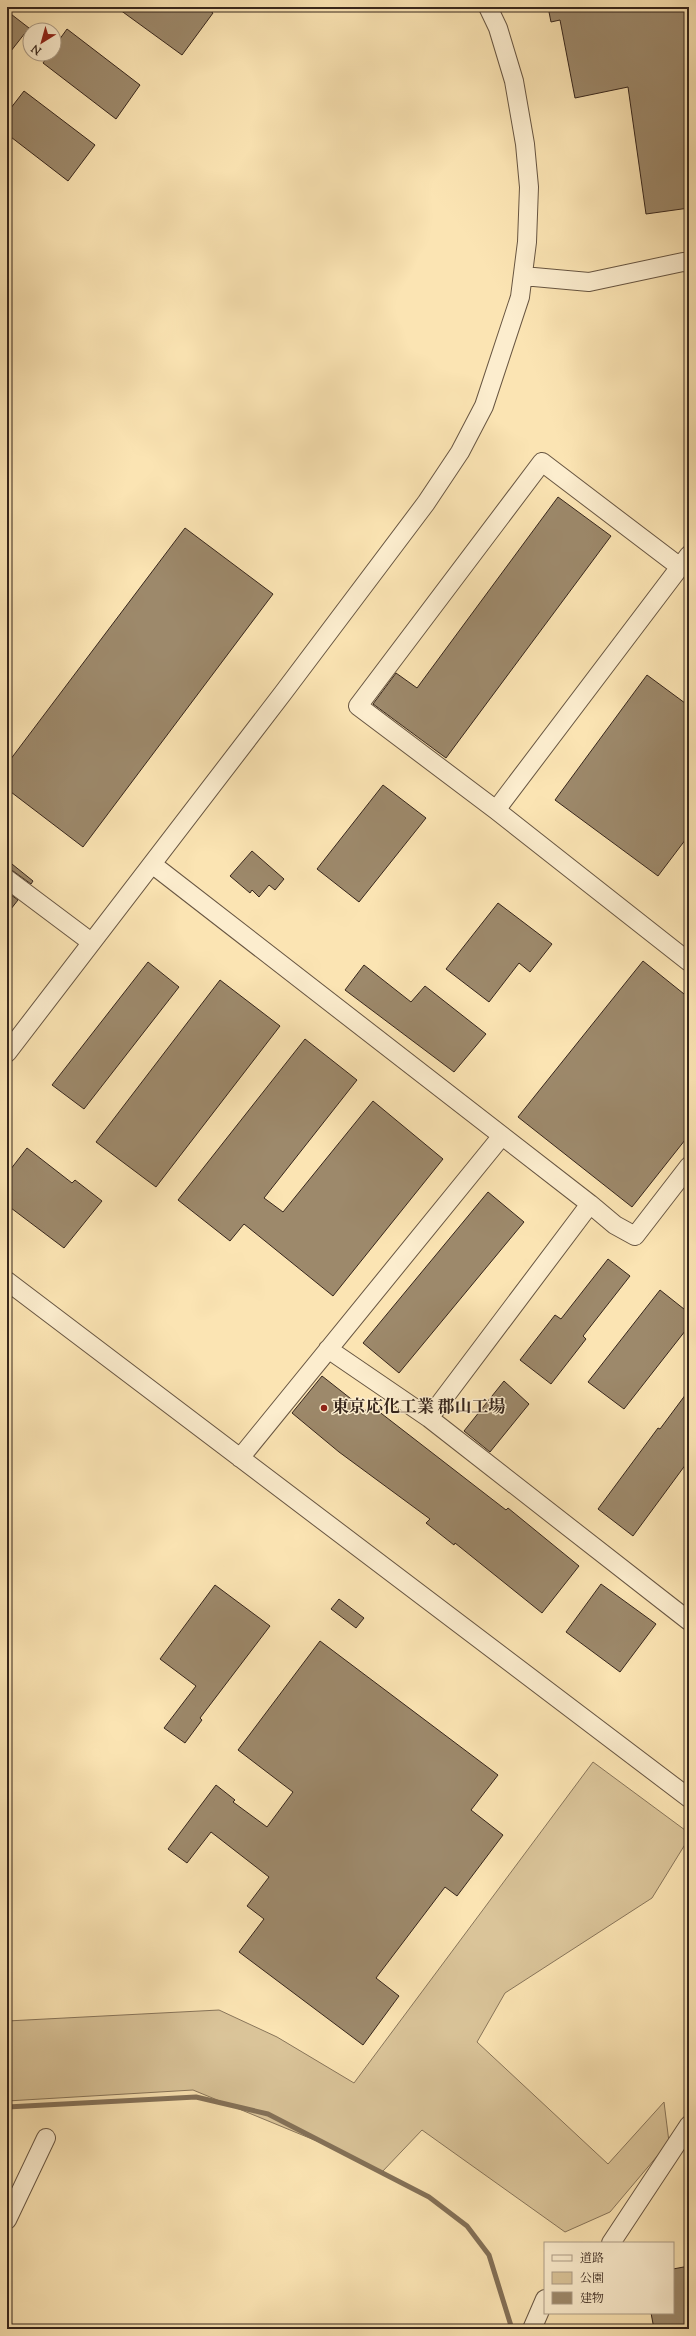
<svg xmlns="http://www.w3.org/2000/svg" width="696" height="2336" viewBox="0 0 696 2336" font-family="'Sorts Mill Goudy','Noto Serif JP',serif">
<rect width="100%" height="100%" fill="#fbe4b3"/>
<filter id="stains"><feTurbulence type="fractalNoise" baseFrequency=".005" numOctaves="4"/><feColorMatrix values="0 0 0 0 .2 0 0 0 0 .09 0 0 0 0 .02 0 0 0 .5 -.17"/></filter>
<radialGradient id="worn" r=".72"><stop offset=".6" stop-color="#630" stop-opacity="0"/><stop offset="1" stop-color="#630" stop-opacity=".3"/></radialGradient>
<!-- green -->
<path fill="#dac499" stroke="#88755a" d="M593,1762L689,1833V1838L652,1898L505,1993L477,2042L608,2164L664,2102L669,2142L610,2212L565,2232L422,2130L382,2172L341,2151L193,2090L7,2101V2021L219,2010L277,2037L354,2083Z"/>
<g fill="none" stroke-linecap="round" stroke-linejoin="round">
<!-- stream -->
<path stroke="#847158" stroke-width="5" d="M7,2107L196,2097L268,2114L429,2197L467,2226L489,2255L512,2329"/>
</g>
<!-- building -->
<path fill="#9d896b" stroke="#37261c" d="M116,7H205L213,13L182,55Z
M548,7H689V208L646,214L628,87L575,98L560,20L551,22Z
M7,11L29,28L7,56Z
M67,29L140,85L116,119L43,63L49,54H54V47Z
M24,91L95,145L68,181L7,134V113Z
M558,497L611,536L446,758L373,704L396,673L417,688Z
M185,528L273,594L83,847L7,789V764Z
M647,675L689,706V835L658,876L555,800Z
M383,785L426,818L359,902L317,869Z
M252,851L284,879L275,890L269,885L259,897L252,890L250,893L230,876Z
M7,860L33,881L31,884L13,871L7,869Z
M7,892L18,900L7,914Z
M498,903L552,944L530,972L519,963L489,1002L446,969Z
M643,961L689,998V1135L632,1207L518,1117Z
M148,962L179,987L84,1109L52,1085Z
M364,965L411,1002L425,986L486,1034L454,1072L345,990Z
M220,980L280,1026L156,1187L96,1142Z
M305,1039L357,1080L264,1198L283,1212L373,1101L443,1159L333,1296L244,1224L230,1241L178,1200Z
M27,1148L72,1183L75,1180L102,1201L64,1248L7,1205V1174Z
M488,1192L524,1222L399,1373L363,1343Z
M608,1259L630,1276L583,1336L586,1339L551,1384L520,1360L555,1315L561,1319Z
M660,1290L689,1313V1326L624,1409L588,1382Z
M322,1376L369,1413L373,1407L506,1510L508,1508L579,1566L542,1613L455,1543L454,1545L426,1523L430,1519L339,1452L292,1413Z
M504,1381L529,1404L490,1452L464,1431Z
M689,1390V1460L633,1536L598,1509L658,1428L660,1429Z
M601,1584L656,1624L620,1672L566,1632Z
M215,1585L270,1626L200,1718L202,1720L185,1743L164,1728L196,1686L160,1659Z
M339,1599L364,1618L356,1628L331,1609Z
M320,1641L498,1775L471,1810L503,1835L457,1896L445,1887L376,1978L399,1996L363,2045L239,1952L264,1919L247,1906L269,1877L211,1832L187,1863L168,1849L216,1785L235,1800L233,1802L267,1827L293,1792L238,1750Z
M689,2266V2329H654L651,2313H673V2269Z"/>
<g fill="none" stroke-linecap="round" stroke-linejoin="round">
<defs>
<path id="minor" d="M523,276L589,282L683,262L689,263
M680,567L542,462L358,706L496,810L689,962
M496,810L689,555
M152,864L590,1204L429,1418
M7,879L91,942
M7,1053L283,693L426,503L460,452L484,406L520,297L527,242L529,187L525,144L514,81L498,28L488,7
M590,1204L615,1225L635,1236L689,1166
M7,1281L689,1798
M328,1349L429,1418L689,1621
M240,1458L501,1137
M7,2220L46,2138
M611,2243L689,2125
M532,2329L545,2299"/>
</defs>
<!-- minor casing -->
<use href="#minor" stroke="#685642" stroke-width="20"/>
<!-- minor -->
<use href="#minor" stroke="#fcedce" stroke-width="18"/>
</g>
<!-- markers -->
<circle fill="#8f2418" stroke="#fcedce" stroke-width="1.5" cx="324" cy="1408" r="4"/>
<g text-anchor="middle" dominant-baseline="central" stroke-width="3" stroke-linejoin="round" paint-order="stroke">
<!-- poi labels -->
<g font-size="17" font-weight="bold" fill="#37261c" stroke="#fcedce" text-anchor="start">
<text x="332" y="1408">東京応化工業 郡山工場</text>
</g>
</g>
<!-- margin -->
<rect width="696" height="2336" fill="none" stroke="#fbe4b3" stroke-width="24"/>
<rect x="8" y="8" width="680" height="2320" fill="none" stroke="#37261c" stroke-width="2"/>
<rect x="12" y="12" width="672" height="2312" fill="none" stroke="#37261c"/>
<!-- legend -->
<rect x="544" y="2242" width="130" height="72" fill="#fcedce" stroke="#ad9d87"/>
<rect x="552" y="2255" width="20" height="6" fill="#fcedce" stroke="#ad9d87"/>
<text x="580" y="2262" font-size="12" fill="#37261c">道路</text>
<rect x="552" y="2272" width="20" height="12" fill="#dac499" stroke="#ad9d87"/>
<text x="580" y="2282" font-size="12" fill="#37261c">公園</text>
<rect x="552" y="2292" width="20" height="12" fill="#9d896b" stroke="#ad9d87"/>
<text x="580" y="2302" font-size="12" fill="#37261c">建物</text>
<!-- north arrow -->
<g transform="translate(42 42) rotate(217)"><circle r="19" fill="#fcedce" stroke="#ad9d87"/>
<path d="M0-3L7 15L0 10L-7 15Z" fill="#8f2418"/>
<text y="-6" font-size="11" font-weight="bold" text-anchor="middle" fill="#37261c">N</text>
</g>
<rect width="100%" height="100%" filter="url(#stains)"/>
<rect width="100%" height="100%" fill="url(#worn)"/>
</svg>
